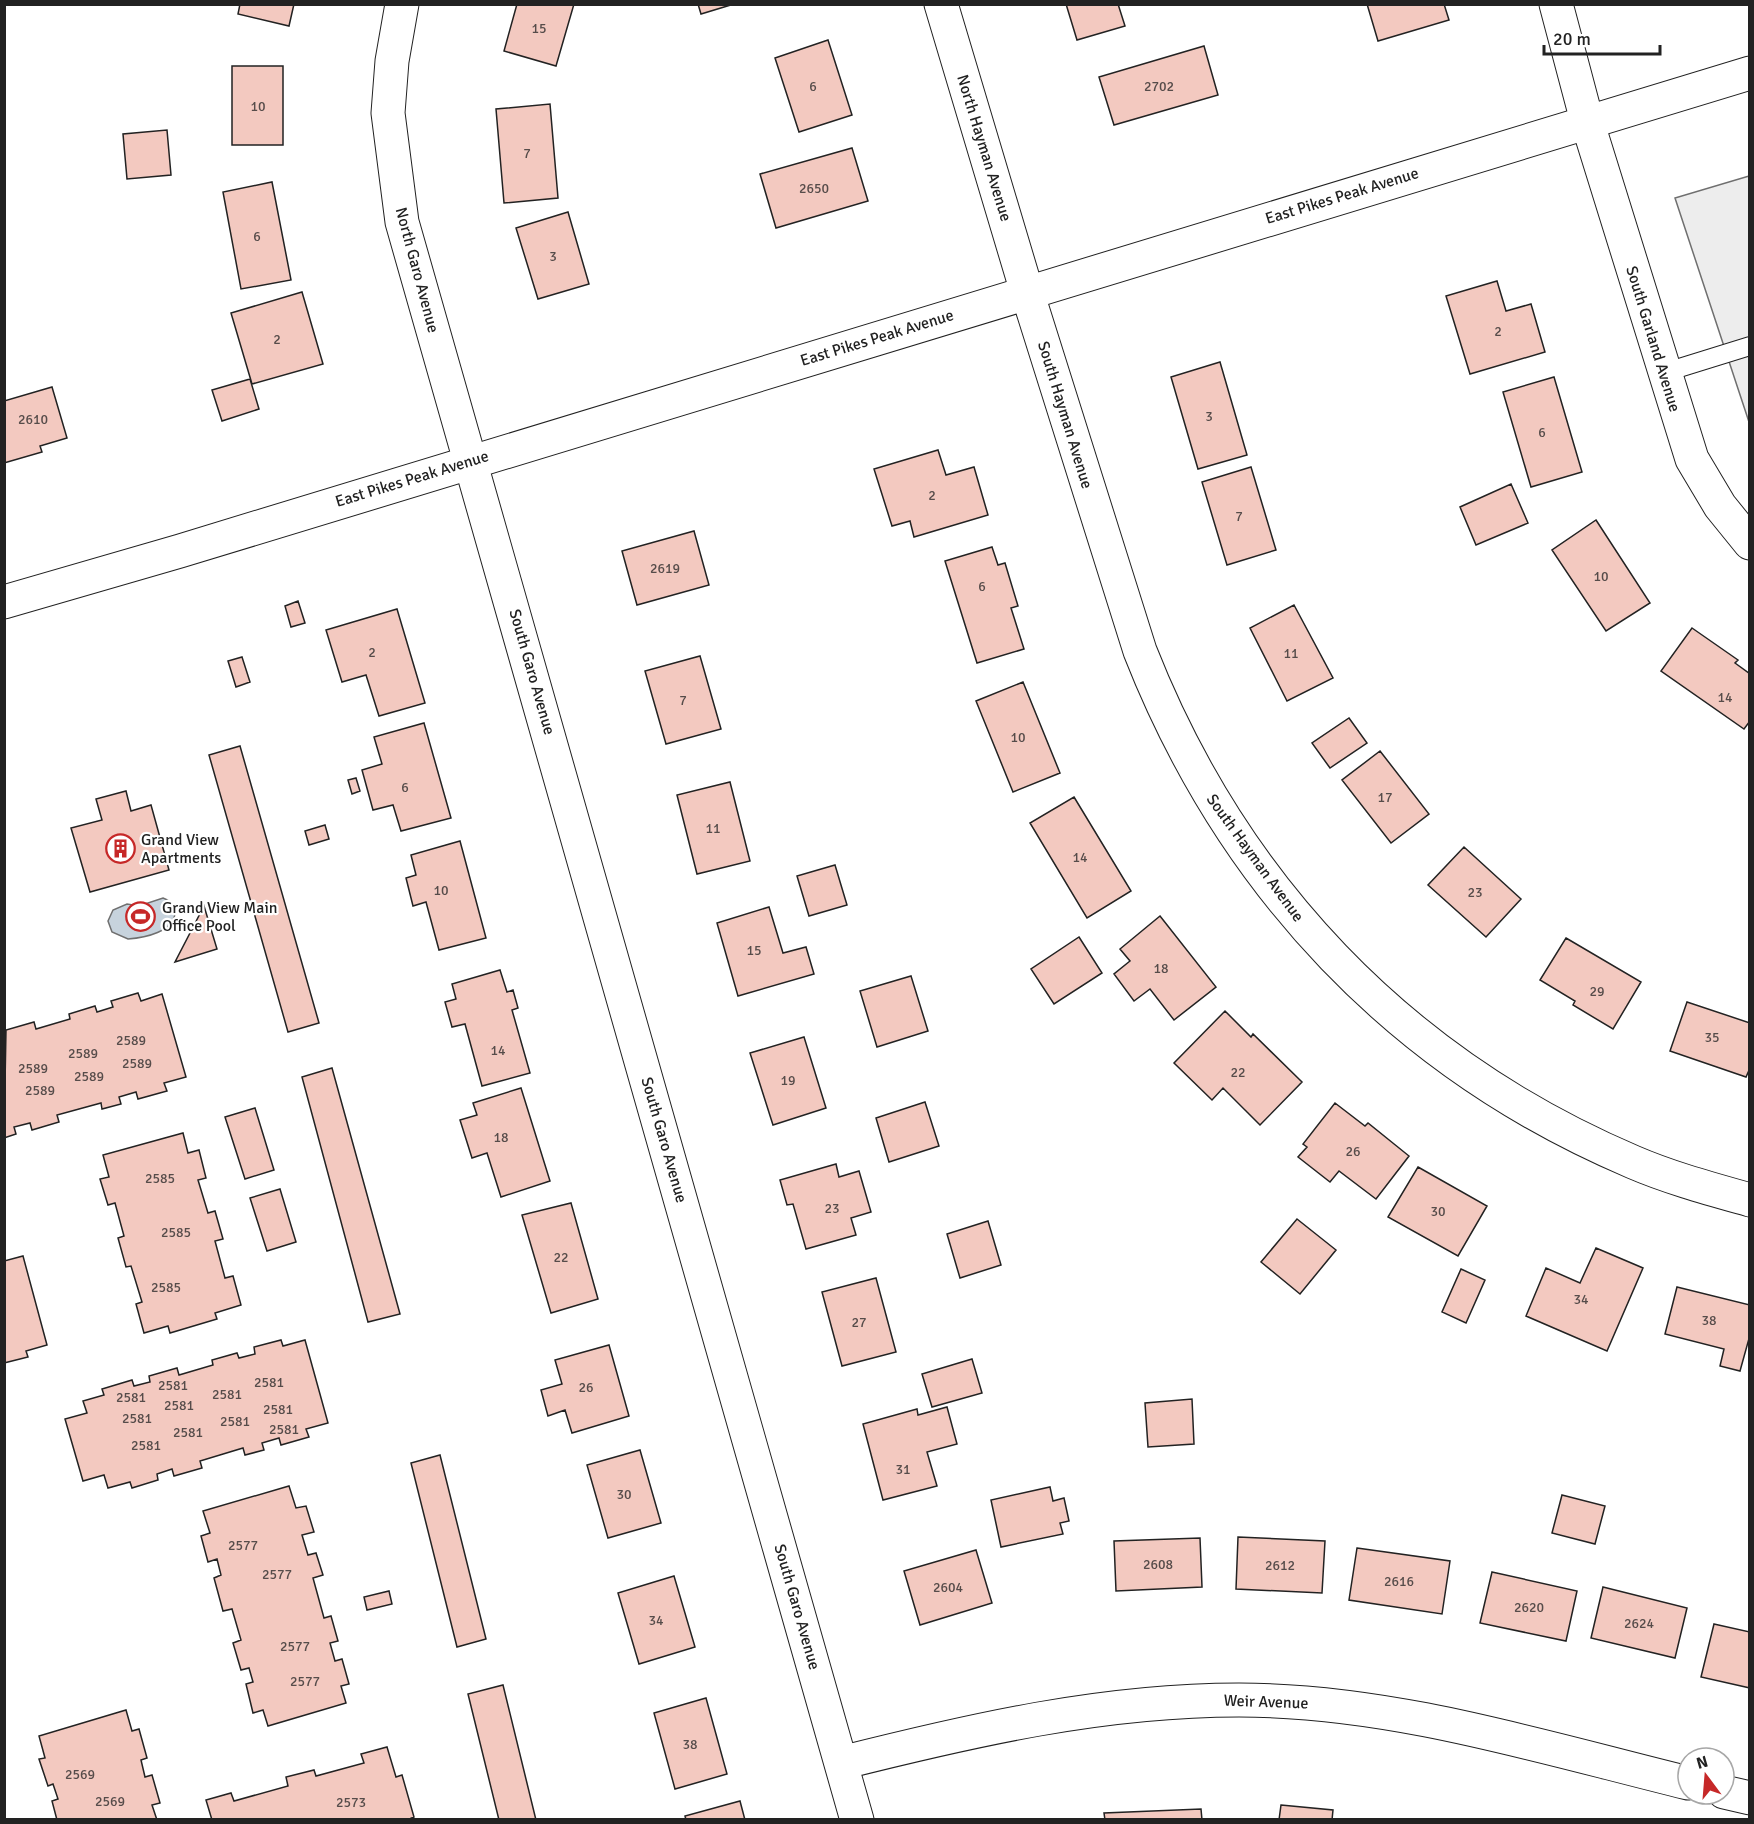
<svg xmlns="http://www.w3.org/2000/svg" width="1754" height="1824" viewBox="0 0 1754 1824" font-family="Signika,sans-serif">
<rect width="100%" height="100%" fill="#fff"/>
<!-- parking -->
<path fill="#ededed" stroke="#6f6f6f" stroke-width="1.5" d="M1749,176V422L1675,198Z"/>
<!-- water -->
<path fill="#c7d3dd" stroke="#6f6f6f" stroke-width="1.5" d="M163,898C169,900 174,904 175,911C176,932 143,938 128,939L112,932L108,921L113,910L127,904L139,906Z"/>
<!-- building -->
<path fill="#f3c9c0" stroke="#222" stroke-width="1.5" d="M240,4H294L289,26L238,14Z
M517,4H574L556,66L504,51Z
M698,4H734L701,14Z
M1066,4H1118L1125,26L1077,40Z
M1367,4H1444L1449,20L1378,41Z
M828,40L852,115L799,132L775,58Z
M1204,46L1218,95L1114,125L1099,77Z
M232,66H283V145H232Z
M550,104L558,198L504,203L496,109Z
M167,130L171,175L127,179L123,134Z
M852,148L868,201L776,228L760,174Z
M272,182L291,280L241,289L223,192Z
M568,212L589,284L538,299L516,228Z
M1497,281L1506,311L1531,304L1545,352L1470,374L1446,296Z
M302,292L323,364L252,384L231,313Z
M1220,362L1247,455L1198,469L1171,377Z
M1554,377L1582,472L1531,487L1503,392Z
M250,379L259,409L222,421L212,390Z
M52,387L67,438L40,446L42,452L4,463V401Z
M938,450L946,475L974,467L988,515L914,537L910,521L892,526L874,469Z
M1251,467L1276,550L1227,565L1202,482Z
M1511,484L1528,523L1476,545L1460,507Z
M1596,520L1650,603L1606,631L1552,550Z
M694,531L709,585L637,605L622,551Z
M992,547L998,565L1005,563L1018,606L1011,608L1024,649L977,663L945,561Z
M298,601L305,623L291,627L285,606Z
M1294,605L1333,678L1287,701L1250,628Z
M397,609L425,703L379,716L366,675L342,682L326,630Z
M1692,628L1738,660L1735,663L1750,674V721L1744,729L1661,671Z
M700,656L721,729L666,744L645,671Z
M242,657L250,682L236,687L228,661Z
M1023,682L1060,773L1013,792L976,701Z
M1349,718L1367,743L1330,768L1312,743Z
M424,723L451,818L401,831L393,805L373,810L362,770L382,764L374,737Z
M240,746L319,1023L288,1032L209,755Z
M1380,751L1429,814L1391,843L1342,780Z
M356,778L360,791L352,794L348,780Z
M730,782L750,861L697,874L677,795Z
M126,791L131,811L151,805L169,870L90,892L71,828L102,820L96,799Z
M1074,797L1131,891L1087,918L1030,823Z
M325,825L329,839L309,845L305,831Z
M460,841L486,938L439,950L426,902L413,906L406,878L416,875L411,855Z
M1464,847L1521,899L1486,937L1428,885Z
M835,865L847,905L809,916L797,876Z
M204,906L217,949L175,962Z
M769,907L783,953L806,947L814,974L738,996L717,923Z
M1160,916L1216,987L1174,1020L1150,989L1134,1001L1114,974L1130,961L1120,949Z
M1079,937L1102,973L1054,1004L1031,969Z
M1566,938L1641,982L1613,1029L1573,1005L1575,1001L1540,980Z
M500,970L507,992L513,990L518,1008L512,1010L530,1073L482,1086L465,1024L452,1027L445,1002L456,999L452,984Z
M911,976L928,1031L877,1047L860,991Z
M138,993L141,1001L162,994L186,1077L164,1083L167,1091L138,1099L136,1092L119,1097L121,1104L102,1109L101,1103L57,1115L59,1122L32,1130L30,1123L14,1127L16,1134L4,1138L6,1030L34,1022L36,1029L70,1019L69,1014L95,1006L97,1012L113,1007L111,1001Z
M1687,1002L1750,1023V1068L1746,1077L1670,1051Z
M1225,1011L1251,1037L1253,1034L1302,1082L1260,1125L1223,1088L1212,1100L1174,1063Z
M804,1037L826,1108L773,1125L750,1053Z
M332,1068L400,1314L368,1322L302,1077Z
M521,1088L550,1181L501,1197L487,1153L472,1158L460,1120L477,1115L473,1103Z
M925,1102L939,1146L889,1162L876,1118Z
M1335,1103L1365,1126L1368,1123L1409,1156L1376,1199L1339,1171L1330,1182L1298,1157L1307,1147L1303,1144Z
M255,1108L274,1170L245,1179L225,1117Z
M183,1133L188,1153L199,1150L206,1178L198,1180L208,1213L215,1211L223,1239L215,1241L225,1278L233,1276L241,1305L215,1313L217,1319L170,1333L168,1326L144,1333L136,1304L142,1302L131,1266L126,1267L118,1238L124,1236L115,1203L108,1205L100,1179L109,1177L103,1155Z
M836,1164L839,1177L859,1171L871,1212L851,1218L856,1235L806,1249L793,1204L787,1205L780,1180Z
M1418,1167L1487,1206L1458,1256L1388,1217Z
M280,1189L296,1242L267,1251L250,1198Z
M571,1203L598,1299L551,1313L522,1215Z
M1297,1219L1336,1250L1300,1294L1261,1262Z
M988,1221L1001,1265L960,1278L947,1234Z
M1596,1248L1643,1268L1607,1351L1526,1316L1546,1268L1580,1283Z
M23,1256L47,1345L26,1351L28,1357L4,1363V1261Z
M1461,1269L1485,1280L1466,1323L1442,1312Z
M876,1278L896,1352L842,1366L822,1292Z
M1677,1287L1750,1305V1335L1740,1371L1720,1366L1724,1349L1665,1334Z
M281,1340L283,1346L305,1340L328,1423L306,1429L309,1437L281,1445L279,1438L262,1443L264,1450L245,1455L243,1448L200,1461L202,1468L174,1476L172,1469L157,1474L158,1480L132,1488L130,1482L108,1488L104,1475L83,1481L65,1419L87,1413L83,1401L104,1395L102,1389L132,1380L134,1386L150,1382L149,1376L177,1368L179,1375L213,1365L212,1360L237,1353L239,1358L255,1354L254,1347Z
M609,1345L629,1416L572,1433L565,1410L548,1416L541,1390L562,1384L555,1360Z
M972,1359L982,1393L932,1407L922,1374Z
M1192,1399L1194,1444L1148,1447L1145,1403Z
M947,1407L957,1444L927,1452L937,1486L883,1500L863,1424L917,1409L918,1415Z
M640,1450L661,1523L608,1538L587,1465Z
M440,1455L486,1639L457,1647L411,1463Z
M289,1486L296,1508L306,1506L314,1532L302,1535L308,1555L316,1553L323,1575L313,1578L324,1618L331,1616L338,1641L330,1643L335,1661L342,1659L349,1684L341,1686L346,1703L268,1726L263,1710L253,1713L246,1684L253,1682L249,1668L241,1670L233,1643L241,1640L232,1609L223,1611L214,1578L221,1575L217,1559L208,1562L201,1536L210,1533L203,1511Z
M1050,1487L1053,1501L1064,1498L1069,1521L1060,1523L1063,1534L1001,1547L991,1500Z
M1562,1495L1605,1506L1595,1544L1552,1533Z
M1238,1537L1325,1541L1322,1593L1236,1589Z
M1200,1538L1202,1587L1116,1591L1114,1541Z
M1357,1548L1450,1561L1442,1614L1349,1600Z
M976,1550L992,1603L920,1625L904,1571Z
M1492,1572L1577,1591L1566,1641L1480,1623Z
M674,1576L695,1647L639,1664L618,1593Z
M1603,1587L1687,1608L1675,1658L1591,1638Z
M389,1591L392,1604L367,1610L364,1597Z
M1714,1624L1750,1632V1688L1701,1677Z
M503,1685L536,1820H499L468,1694Z
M706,1698L727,1774L675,1789L654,1713Z
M126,1710L132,1731L139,1729L147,1758L141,1760L145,1777L152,1775L160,1803L152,1805L157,1820H57L52,1801L58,1799L53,1784L48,1786L39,1759L45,1758L39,1736Z
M387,1747L396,1777L402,1775L414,1817L407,1820H212L206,1800L231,1793L234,1801L288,1786L286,1777L314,1770L316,1776L364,1763L361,1754Z
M740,1801L745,1820H686L685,1816Z
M1281,1805L1333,1810L1332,1820H1279Z
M1201,1809L1202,1820H1105L1104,1813Z"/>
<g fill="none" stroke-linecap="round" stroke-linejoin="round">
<defs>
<path id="service" d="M1663,373L1750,346"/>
<path id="minor" d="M402,4L392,61L388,113L402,222L857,1820
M941,4L1027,292L1140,651C1232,885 1400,1063 1633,1162C1670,1178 1711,1189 1750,1200
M1556,4L1587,121L1692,459L1720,506L1750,543
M841,1763C972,1730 1103,1700 1239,1700C1392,1700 1541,1747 1688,1783
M1724,1792L1750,1798"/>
<path id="secondary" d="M4,602L180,551L1750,73"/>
</defs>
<!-- service casing -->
<use href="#service" stroke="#222" stroke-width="20"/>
<!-- minor casing -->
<use href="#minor" stroke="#222" stroke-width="35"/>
<!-- secondary casing -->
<use href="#secondary" stroke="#222" stroke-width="35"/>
<!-- service -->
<use href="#service" stroke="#fff" stroke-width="18"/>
<!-- minor -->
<use href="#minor" stroke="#fff" stroke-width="33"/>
<!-- secondary -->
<use href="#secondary" stroke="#fff" stroke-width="33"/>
</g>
<!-- icons -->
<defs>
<symbol id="building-ring" viewBox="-11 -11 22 22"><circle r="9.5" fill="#fff" stroke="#c62828" stroke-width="1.5"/><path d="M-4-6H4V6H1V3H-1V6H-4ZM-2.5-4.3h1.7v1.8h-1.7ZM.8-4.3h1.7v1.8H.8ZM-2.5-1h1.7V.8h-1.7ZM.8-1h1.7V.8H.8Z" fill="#c62828"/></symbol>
<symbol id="stadium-ring" viewBox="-11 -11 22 22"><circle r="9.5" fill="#fff" stroke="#c62828" stroke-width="1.5"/><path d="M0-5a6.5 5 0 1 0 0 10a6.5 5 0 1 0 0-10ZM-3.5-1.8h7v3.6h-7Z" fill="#c62828"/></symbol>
</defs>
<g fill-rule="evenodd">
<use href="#building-ring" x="104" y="832" width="33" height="33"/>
<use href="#stadium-ring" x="124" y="900" width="33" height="33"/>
</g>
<g text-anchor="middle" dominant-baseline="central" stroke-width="4.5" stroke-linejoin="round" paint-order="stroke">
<!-- number labels -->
<g font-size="14" fill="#564c4a">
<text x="539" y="28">15</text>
<text x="813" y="86">6</text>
<text x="1159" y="86">2702</text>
<text x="258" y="106">10</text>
<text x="527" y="153">7</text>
<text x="814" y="188">2650</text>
<text x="257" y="236">6</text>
<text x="553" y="256">3</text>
<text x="1498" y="331">2</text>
<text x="277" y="339">2</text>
<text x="1209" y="416">3</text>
<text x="33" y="419">2610</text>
<text x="1542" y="432">6</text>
<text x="932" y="495">2</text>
<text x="1239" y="516">7</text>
<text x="665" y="568">2619</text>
<text x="1601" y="576">10</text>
<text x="982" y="586">6</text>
<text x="372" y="652">2</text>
<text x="1291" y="653">11</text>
<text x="1725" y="697">14</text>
<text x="683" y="700">7</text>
<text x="1018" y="737">10</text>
<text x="405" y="787">6</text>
<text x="1385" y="797">17</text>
<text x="713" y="828">11</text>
<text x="1080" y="857">14</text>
<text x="441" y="890">10</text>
<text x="1475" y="892">23</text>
<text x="754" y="950">15</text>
<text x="1161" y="968">18</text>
<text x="1597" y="991">29</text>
<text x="1712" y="1037">35</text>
<text x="131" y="1040">2589</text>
<text x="498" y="1050">14</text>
<text x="83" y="1053">2589</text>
<text x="137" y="1063">2589</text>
<text x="33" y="1068">2589</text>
<text x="1238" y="1072">22</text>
<text x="89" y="1076">2589</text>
<text x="788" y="1080">19</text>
<text x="40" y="1090">2589</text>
<text x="501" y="1137">18</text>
<text x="1353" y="1151">26</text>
<text x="160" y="1178">2585</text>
<text x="832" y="1208">23</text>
<text x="1438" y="1211">30</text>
<text x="176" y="1232">2585</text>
<text x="561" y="1257">22</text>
<text x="166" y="1287">2585</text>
<text x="1581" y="1299">34</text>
<text x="1709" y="1320">38</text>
<text x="859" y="1322">27</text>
<text x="269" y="1382">2581</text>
<text x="173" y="1385">2581</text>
<text x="586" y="1387">26</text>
<text x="227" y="1394">2581</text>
<text x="131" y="1397">2581</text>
<text x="179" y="1405">2581</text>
<text x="278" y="1409">2581</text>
<text x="137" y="1418">2581</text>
<text x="235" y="1421">2581</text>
<text x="284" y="1429">2581</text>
<text x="188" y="1432">2581</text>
<text x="146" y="1445">2581</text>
<text x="903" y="1469">31</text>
<text x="624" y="1494">30</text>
<text x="243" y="1545">2577</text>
<text x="1158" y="1564">2608</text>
<text x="1280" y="1565">2612</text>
<text x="277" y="1574">2577</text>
<text x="1399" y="1581">2616</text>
<text x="948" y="1587">2604</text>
<text x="1529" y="1607">2620</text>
<text x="656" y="1620">34</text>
<text x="1639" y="1623">2624</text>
<text x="295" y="1646">2577</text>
<text x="305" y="1681">2577</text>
<text x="690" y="1744">38</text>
<text x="80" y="1774">2569</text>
<text x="110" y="1801">2569</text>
<text x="351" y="1802">2573</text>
</g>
<!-- street labels -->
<g font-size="16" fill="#222" stroke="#fff">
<text transform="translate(984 148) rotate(73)">North Hayman Avenue</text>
<text transform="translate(1342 196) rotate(-17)">East Pikes Peak Avenue</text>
<text transform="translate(417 270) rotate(75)">North Garo Avenue</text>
<text transform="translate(877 338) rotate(-17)">East Pikes Peak Avenue</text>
<text transform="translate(1653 339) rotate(73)">South Garland Avenue</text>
<text transform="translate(1065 415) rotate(73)">South Hayman Avenue</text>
<text transform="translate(412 479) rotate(-17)">East Pikes Peak Avenue</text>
<text transform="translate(532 672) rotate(74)">South Garo Avenue</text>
<text transform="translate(1255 858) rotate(54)">South Hayman Avenue</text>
<text transform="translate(664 1140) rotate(74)">South Garo Avenue</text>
<text transform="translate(797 1607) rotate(74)">South Garo Avenue</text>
<text transform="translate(1266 1702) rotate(2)">Weir Avenue</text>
</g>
<!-- poi labels -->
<g font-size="16" fill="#222" stroke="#fff" text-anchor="start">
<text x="141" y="840">Grand View<tspan x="141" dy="18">Apartments</tspan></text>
<text x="162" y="908">Grand View Main<tspan x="162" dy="18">Office Pool</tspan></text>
</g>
</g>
<!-- border -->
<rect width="1754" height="1824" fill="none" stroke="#222222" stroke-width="12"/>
<!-- north arrow -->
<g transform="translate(1706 1776) rotate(344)"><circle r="28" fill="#ffffff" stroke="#a7a7a7" stroke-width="1.5"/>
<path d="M0-4.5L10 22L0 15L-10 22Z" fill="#c62828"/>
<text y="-9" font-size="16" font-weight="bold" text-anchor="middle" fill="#222222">N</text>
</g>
<!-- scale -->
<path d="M1544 45v9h116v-9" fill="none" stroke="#222222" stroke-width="3"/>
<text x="1553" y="45" font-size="18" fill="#222222" stroke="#ffffff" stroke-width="4.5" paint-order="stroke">20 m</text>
</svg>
